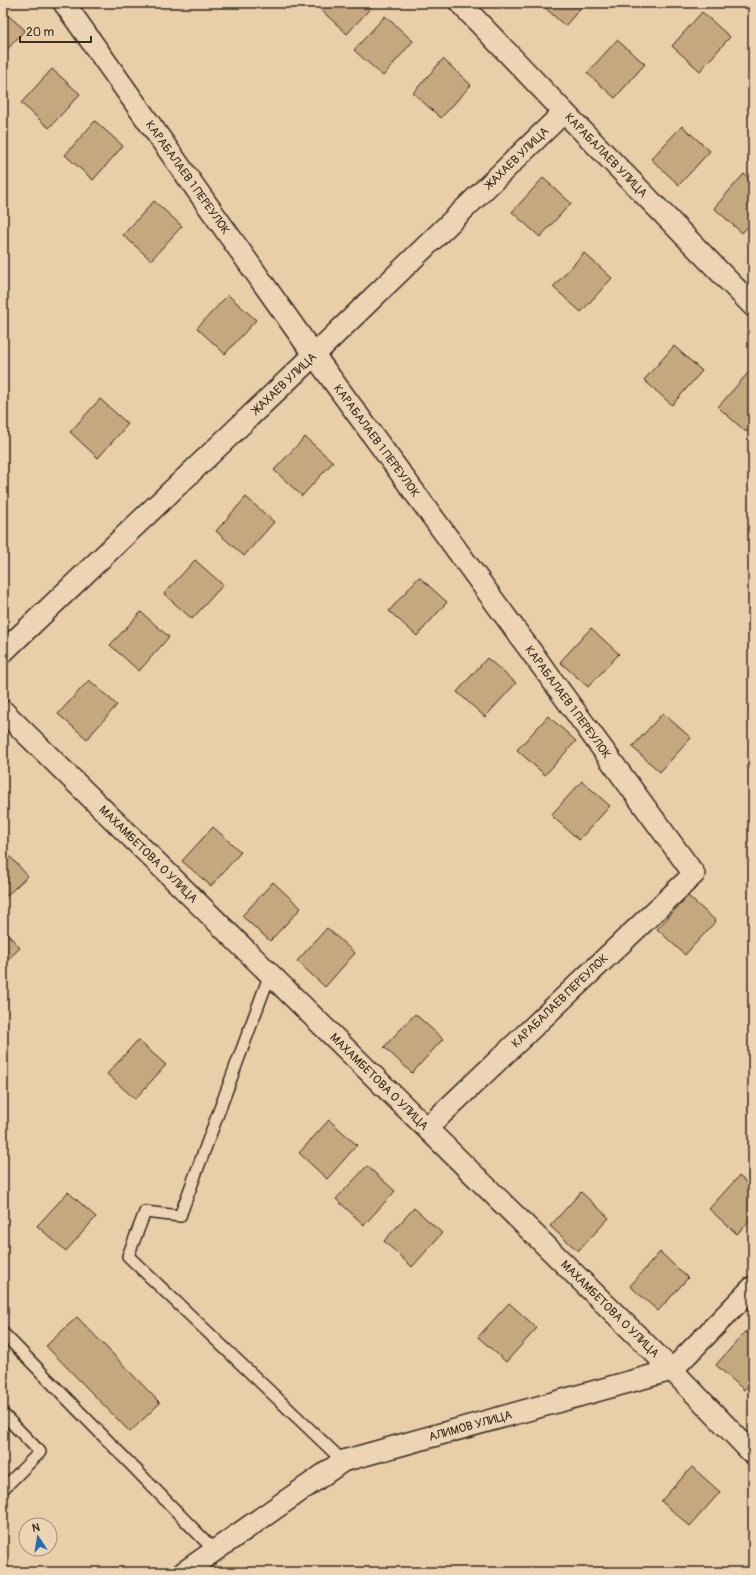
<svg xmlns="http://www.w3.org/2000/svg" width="756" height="1575" viewBox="0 0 756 1575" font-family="Pangolin,sans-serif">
<rect width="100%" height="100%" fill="#e9ceaa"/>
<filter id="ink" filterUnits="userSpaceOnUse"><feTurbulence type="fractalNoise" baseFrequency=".025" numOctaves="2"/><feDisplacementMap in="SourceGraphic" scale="8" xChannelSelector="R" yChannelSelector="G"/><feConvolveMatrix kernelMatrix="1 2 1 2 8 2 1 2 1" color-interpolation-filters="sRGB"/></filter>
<g filter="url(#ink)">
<!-- building -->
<path fill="#c6a880" stroke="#3b2a1e" d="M324,3H375L347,34L319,8Z
M540,3H585L565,26Z
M3,11L25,30L3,54Z
M702,12L730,37L700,71L672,46Z
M385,16L413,41L383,76L354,50Z
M617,40L645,64L615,98L587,73Z
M443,59L471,85L441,118L413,93Z
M52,69L80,94L49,128L21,103Z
M95,121L123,146L93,180L65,155Z
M682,126L710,151L679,185L651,159Z
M744,174L753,182V221L742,233L714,208Z
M543,178L571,203L540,237L512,212Z
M154,201L182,226L151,260L123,235Z
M584,253L612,278L581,312L553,287Z
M228,295L256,320L225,354L197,328Z
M674,346L702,371L672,405L644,380Z
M748,373L753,378V424L746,432L718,407Z
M100,399L128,424L98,458L70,432Z
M305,437L333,462L302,496L274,470Z
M246,497L274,522L244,556L216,531Z
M195,560L223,585L192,619L164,594Z
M419,577L447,602L417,636L389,611Z
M141,612L169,637L139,671L110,645Z
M591,628L619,654L588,687L560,662Z
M487,658L516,683L485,717L457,692Z
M89,680L117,705L87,739L58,714Z
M663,713L691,738L660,772L632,747Z
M548,716L576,741L545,775L517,750Z
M582,781L610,806L579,840L551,815Z
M213,827L241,852L211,886L182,861Z
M3,849L28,876L3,899Z
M273,882L301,908L270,941L242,916Z
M688,896L716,921L685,955L657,929Z
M327,928L355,953L325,987L297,961Z
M3,929L20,948L3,964Z
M415,1014L443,1039L412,1073L384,1047Z
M138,1040L166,1065L135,1099L107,1074Z
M329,1120L357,1145L327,1179L299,1153Z
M367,1166L395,1191L364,1225L336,1199Z
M739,1176L753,1188V1217L737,1234L709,1209Z
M68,1192L96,1217L66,1251L37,1226Z
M581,1192L609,1218L578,1251L550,1226Z
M414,1208L442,1233L412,1267L384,1241Z
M660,1252L688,1278L658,1311L630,1286Z
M509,1303L537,1328L506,1362L478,1337Z
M77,1317L160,1403L130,1432L46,1346Z
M746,1331L753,1337V1380L744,1390L716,1365Z
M692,1467L720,1492L690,1526L661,1501Z
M753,1560V1572H742Z"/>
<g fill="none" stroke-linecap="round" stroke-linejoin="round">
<defs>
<path id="service" d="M270,974L180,1216L145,1212L128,1256L343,1461
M3,1333L214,1550
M3,1414L40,1452L3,1489"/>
<g id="minor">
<path id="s1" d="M64,3L314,355L694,874L427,1128"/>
<path id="s2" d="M460,3L564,112L753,306"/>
<path id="s3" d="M3,652L314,355L564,112"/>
<path id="s4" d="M3,711L672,1370L753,1454"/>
<path id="s5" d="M184,1572L343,1461L672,1370L753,1287"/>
</g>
</defs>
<!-- service casing -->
<use href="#service" stroke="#3b2a1e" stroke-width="14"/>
<!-- minor casing -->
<use href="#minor" stroke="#3b2a1e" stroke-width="24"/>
<!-- service -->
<use href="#service" stroke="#ecd4b4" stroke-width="11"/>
<!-- minor -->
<use href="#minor" stroke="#ecd4b4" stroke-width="21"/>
</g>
</g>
<g text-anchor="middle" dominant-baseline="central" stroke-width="3" stroke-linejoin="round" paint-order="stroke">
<!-- street labels -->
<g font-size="12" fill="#3b2a1e" stroke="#ecd4b4">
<text stroke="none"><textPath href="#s2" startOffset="211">КАРАБАЛАЕВ УЛИЦА</textPath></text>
<text stroke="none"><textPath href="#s3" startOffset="713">ЖАХАЕВ УЛИЦА</textPath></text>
<text stroke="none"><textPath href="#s1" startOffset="214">КАРАБАЛАЕВ 1 ПЕРЕУЛОК</textPath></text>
<text stroke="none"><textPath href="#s3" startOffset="389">ЖАХАЕВ УЛИЦА</textPath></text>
<text stroke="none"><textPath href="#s1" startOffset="538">КАРАБАЛАЕВ 1 ПЕРЕУЛОК</textPath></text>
<text stroke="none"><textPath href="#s1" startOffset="862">КАРАБАЛАЕВ 1 ПЕРЕУЛОК</textPath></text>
<text stroke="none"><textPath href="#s4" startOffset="204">МАХАМБЕТОВА О УЛИЦА</textPath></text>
<text transform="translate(560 1001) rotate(-44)">КАРАБАЛАЕВ ПЕРЕУЛОК</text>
<text stroke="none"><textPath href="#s4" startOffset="528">МАХАМБЕТОВА О УЛИЦА</textPath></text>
<text stroke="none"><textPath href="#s4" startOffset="852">МАХАМБЕТОВА О УЛИЦА</textPath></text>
<text stroke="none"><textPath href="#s5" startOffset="326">АЛИМОВ УЛИЦА</textPath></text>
</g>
</g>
<!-- margin -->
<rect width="756" height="1575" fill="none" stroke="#ecd4b4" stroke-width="16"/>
<rect x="8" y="8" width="740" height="1559" fill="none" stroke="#3b2a1e" stroke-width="1.5" filter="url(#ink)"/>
<!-- north arrow -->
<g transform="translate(38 1537) rotate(348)"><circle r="19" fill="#ecd4b4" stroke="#a59078"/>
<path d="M0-3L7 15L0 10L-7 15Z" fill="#1f6fb2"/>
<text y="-6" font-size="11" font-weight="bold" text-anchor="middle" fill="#3b2a1e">N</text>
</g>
<!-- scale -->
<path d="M20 36v6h71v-6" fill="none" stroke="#3b2a1e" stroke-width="2"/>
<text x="26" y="36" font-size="12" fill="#3b2a1e" stroke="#ecd4b4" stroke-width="3" paint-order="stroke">20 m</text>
</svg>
